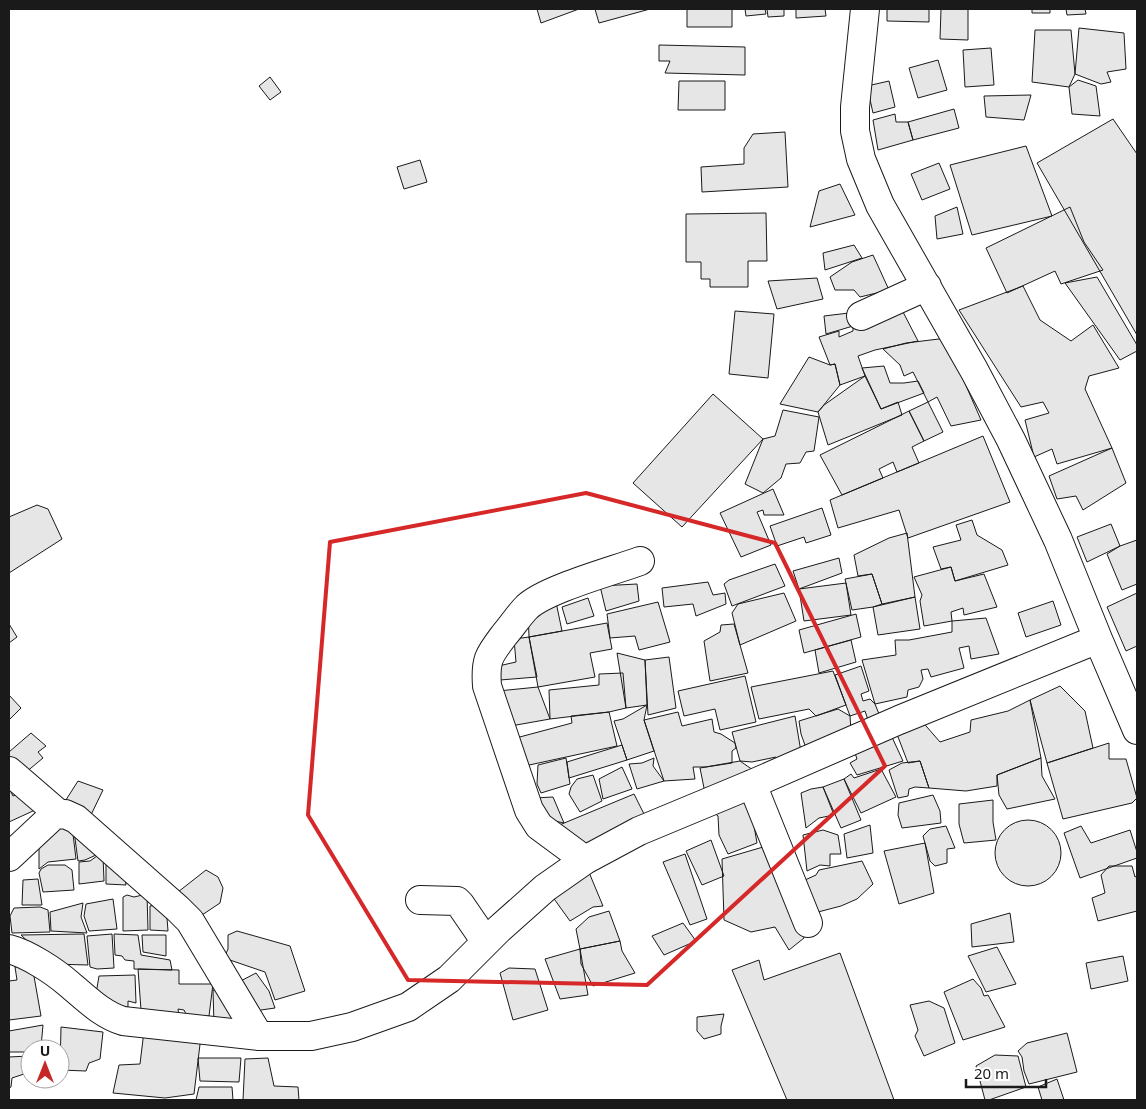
<svg xmlns="http://www.w3.org/2000/svg" width="1146" height="1109" viewBox="0 0 1146 1109" font-family="'Noto Sans',sans-serif">
<rect width="100%" height="100%" fill="#fff"/>
<!-- building -->
<path fill="#e6e6e6" stroke="#1a1a1a" d="M537,9H579L541,23Z
M595,9H650L599,23Z
M687,9H732V27H687Z
M745,9H765L766,14L746,16Z
M767,9H784V16L768,17Z
M796,9H825L826,16L796,18Z
M887,9H929V22L887,21Z
M941,9H968V40L940,39Z
M1032,9H1050V13H1032Z
M1066,9H1085L1086,14L1067,15Z
M1079,28L1124,33L1126,69L1107,72L1111,82L1101,84L1075,74Z
M1035,30H1071L1075,74L1069,87L1032,82Z
M659,45L745,47V75L665,73L670,61H659Z
M991,48L994,85L965,87L963,50Z
M938,60L947,90L918,98L909,68Z
M270,77L281,92L270,100L259,86Z
M1078,80L1096,86L1100,116L1072,114L1069,87Z
M679,81H725V110H678Z
M889,81L895,107L873,113L867,86Z
M1031,95L1024,120L986,117L984,96Z
M954,109L959,128L913,140L908,122Z
M895,114L896,122H908L913,140L878,150L873,120Z
M1113,119L1137,154V335L1037,163Z
M785,132L788,187L702,192L701,167L744,164V148L753,134Z
M1026,146L1052,216L972,235L950,165Z
M420,160L427,182L404,189L397,167Z
M939,163L950,189L922,200L911,174Z
M840,184L855,215L810,227L819,191Z
M957,207L963,234L937,239L935,216Z
M1070,207L1084,242L1103,270L1061,284L1055,271L1007,293L986,248Z
M766,213L767,261H748V287H710V279H701V262H686V214Z
M854,245L862,258L825,270L823,253Z
M873,255L889,290L860,297L854,290H835L830,277L852,262Z
M1097,277L1137,345V351L1120,360L1065,283Z
M817,278L823,299L777,309L768,281Z
M1023,286L1040,320L1071,341L1093,325L1119,368L1089,376L1085,389L1112,448L1057,464L1052,449L1034,457L1025,420L1049,413L1043,402L1021,407L959,310Z
M902,310L918,341L875,350L858,356L865,376L840,385L835,364L830,365L819,337L839,331V337L853,331V326Z
M735,311L774,314L768,378L729,374Z
M849,313L853,326L826,334L824,316Z
M947,338L954,358L981,420L951,426L937,397L928,402L913,372L904,376L900,365L883,349L906,343Z
M809,357L830,365L835,364L840,385L818,412L780,404Z
M884,366L890,383H904L918,381L924,393L881,409L862,368Z
M865,376L881,409L898,402L902,415L828,445L818,412L824,405Z
M713,394L763,439L682,527L633,483Z
M928,402L943,432L924,441L909,411Z
M783,410L819,417L814,451L806,452L800,463L786,464L781,478L763,493L745,484L763,439L775,436Z
M909,411L924,441L912,447L919,463L897,472L893,462L879,469L883,478L842,495L820,455Z
M983,436L1010,502L908,538L899,510L838,528L830,500Z
M1112,448L1126,483L1083,510L1076,496L1057,499L1049,476Z
M773,489L784,515H764L763,510L757,512L771,545L741,557L720,513Z
M37,505L48,509L62,539L9,573V517Z
M822,508L831,535L806,543L804,537L777,546L770,526Z
M972,520L977,535L1002,550L1008,565L955,581L951,567L941,569L933,547L961,540L956,525Z
M1111,524L1120,546L1087,562L1077,537Z
M907,533L915,597L882,604L872,574L858,576L854,555L889,538Z
M1137,540V584L1122,590L1107,554L1120,546Z
M839,558L842,573L799,589L793,571Z
M775,564L785,586L732,606L724,584L729,580Z
M951,567L955,581L984,574L997,607L964,615L963,608L951,612L952,621L924,626L920,601L922,595L914,577Z
M872,574L882,604L873,607L852,610L845,579Z
M708,582L713,595L725,593L726,604L696,616L693,604L664,607L662,588Z
M846,583L851,615L804,621L799,589Z
M637,584L639,601L606,611L600,586Z
M784,593L796,621L740,645L732,613L738,604Z
M1137,593V646L1126,651L1107,607Z
M915,597L920,629L878,635L873,607Z
M588,598L594,616L567,624L562,607Z
M1053,601L1061,625L1026,637L1018,613Z
M556,602L562,631L529,637L528,609Z
M658,602L670,642L639,650L635,636L610,638L607,614Z
M856,614L861,637L804,653L799,630Z
M986,618L999,654L971,659L969,646L959,648L964,668L931,677L928,669L921,670L923,679L919,687L908,690L907,697L875,704L862,660L896,655L895,640H909L952,632V621Z
M607,623L612,649L590,653L595,677L538,687L529,637Z
M9,624L17,637L9,643Z
M734,624L748,673L710,681L704,641L720,632L721,625Z
M529,637L537,677L500,680L494,667L516,662L514,639Z
M851,640L856,662L819,673L815,650Z
M617,653L645,660L647,705L626,708Z
M669,657L676,708L648,715L645,660Z
M861,666L869,691L861,694L863,701L870,699L875,704L881,719L869,723L865,711L850,716L835,675Z
M833,671L846,705L816,716L809,709L759,719L751,687Z
M623,673L626,708L609,712L550,719L549,690L599,685V674Z
M745,676L756,722L720,730L715,709L684,716L678,691Z
M1060,686L1085,711L1093,748L1047,763L1030,700Z
M538,687L550,719L505,727L498,691Z
M9,695L21,708L9,720Z
M1030,700L1041,758L997,775V786L966,791L929,788L920,761L908,763L895,729L920,719L940,742L970,732L971,720L1008,711Z
M647,705L644,720L654,751L627,760L614,721L623,719Z
M838,709L850,716L851,731L806,748L801,734L799,721Z
M609,712L617,746L520,767L516,738L572,723L571,716Z
M678,712L682,726L712,719L714,732L721,734L735,743L736,748L732,751V763L706,767H693L695,779L664,781L644,720Z
M795,716L801,752L781,764L776,757L752,762L740,761L732,732Z
M31,733L46,746L38,752L43,758L25,773L9,765V752Z
M891,735L903,761L857,775L850,763L857,759L853,747Z
M1109,743V759H1126L1137,798L1132,803L1063,819L1047,763Z
M622,745L627,760L569,778L567,762Z
M566,758L570,784L541,793L537,784L538,765Z
M654,758L653,766L664,781L637,789L629,764L642,763Z
M1041,758L1042,776L1055,799L1007,809L999,795L997,775Z
M740,761L753,770L706,798L700,768Z
M920,761L929,788L915,787L909,789L908,796L898,798L889,770L902,763Z
M622,767L632,789L603,799L599,779Z
M881,769L896,797L861,813L844,779L851,774L854,778Z
M593,775L602,801L580,812L569,794L571,787L577,779Z
M844,779L861,820L841,828L823,787Z
M78,781L103,790L89,819L64,803Z
M823,787L834,815L819,818L806,828L801,793L811,789Z
M9,788L13,796L23,792L35,810L9,822Z
M634,794L644,814L579,850L557,826Z
M933,795L940,811L941,823L902,828L898,815L899,803Z
M553,797L564,823L546,819L534,798Z
M755,798L753,820L757,843L728,854L719,835L718,816L708,808Z
M993,800V822L996,840L964,843L959,824V804Z
M995 853a33 33 0 1 1 66 0a33 33 0 1 1-66 0Z
M870,825L873,853L847,858L844,834Z
M72,826L76,859L48,862L39,869V834Z
M946,826L955,848L947,849V863L935,866L930,861L923,836L930,829Z
M1081,826L1091,843L1130,830L1137,852V858L1080,878L1064,833Z
M83,830L96,855L85,860L78,861L74,831Z
M823,830L838,835L841,854H830V866L820,865L807,871L803,835Z
M711,840L724,876L702,885L686,851Z
M925,843L934,893L899,904L884,851Z
M770,845L798,907L804,938L789,950L775,927L751,932L724,920L722,859Z
M685,854L707,919L690,925L663,862Z
M97,856H103L104,881L79,884V862L90,861Z
M106,858L123,864L126,885L106,884Z
M862,861L873,884L857,899L841,906L818,912L808,909L805,880L816,875L819,870Z
M48,865H65L72,870L74,890L43,892L39,873L41,869Z
M1109,866H1132L1135,877L1137,876V911L1098,921L1092,898L1105,893L1101,875Z
M206,870L218,877L223,888L220,903L196,919L178,892Z
M588,870L603,906L593,907L570,921L552,896Z
M38,879L42,905H22L23,880Z
M147,894L148,930L123,931V897L127,895L134,897Z
M113,899L117,929L89,931L84,916L86,904Z
M83,903L81,917L87,933L51,931L50,912Z
M157,905H166L168,931L150,930V906Z
M40,907L48,910L50,932L12,933L10,916L14,908Z
M609,911L620,941L580,949L576,929L589,917Z
M1010,913L1014,942L972,947L971,924Z
M683,923L696,941L664,955L652,936Z
M237,931L290,946L305,991L275,1000L265,972L224,958L228,949V935Z
M84,934L88,965L52,964L21,935Z
M112,934L114,968L97,969L90,967L87,936Z
M114,934L138,935L141,955L170,960L172,970L134,969V961L125,960L122,956L115,955Z
M142,935H166V956L143,952Z
M620,941L622,951L635,973L593,986L581,964L580,949Z
M997,947L1016,984L986,992L968,956Z
M580,949L588,995L560,999L545,959Z
M840,953L894,1100H787L732,970L759,960L764,980Z
M1123,956L1128,981L1091,989L1086,963Z
M32,965L41,1016L9,1020V981L17,980L15,967Z
M509,968L535,969L548,1010L513,1020L500,973Z
M138,969L179,970V984H213L209,1016L188,1018L184,1010L178,1009L179,1016L141,1010Z
M256,973L269,991L275,1008L261,1010L252,1019L233,985Z
M135,975L136,1003L128,1001V1007L112,1008L111,1000H95L99,976Z
M973,979L981,988L984,996L988,995L1005,1027L963,1040L944,992Z
M213,990L223,991L243,1024H214Z
M929,1001L944,1008L955,1043L924,1056L915,1036L918,1030L910,1005Z
M724,1014L721,1026V1034L704,1039L697,1031V1017Z
M43,1025L41,1047L30,1049V1052H9V1031Z
M61,1027L103,1032L100,1059L89,1063L86,1071L60,1070Z
M144,1031L201,1036L194,1094L165,1098L113,1093L119,1065L140,1064Z
M1067,1033L1077,1072L1029,1084L1024,1071L1022,1057L1018,1051L1027,1043Z
M995,1055L1018,1056L1026,1087L989,1100H985L976,1066Z
M29,1056L30,1072L12,1078L11,1087L9,1088V1057Z
M198,1058H241L239,1082L200,1081Z
M268,1058L274,1086L298,1087L299,1100H243L245,1059Z
M1057,1079L1064,1100H1042L1038,1087Z
M199,1087H232L233,1100H196Z"/>
<g fill="none" stroke-linecap="round" stroke-linejoin="round">
<defs>
<path id="minor" d="M865,9L855,107V131L861,159L880,205L974,370L1011,440L1058,540L1098,639L1137,730
M861,316L927,286
M9,771L59,814
M752,784L808,923
M9,857L54,815L65,814L76,819L178,909L190,921L259,1036
M585,860L539,826L529,810L487,686C485,659 489,655 505,634C512,626 519,615 527,607C546,589 613,571 640,561
M420,900L457,901L460,904L486,942
M9,949C28,954 54,971 69,984C86,998 101,1014 123,1021L259,1036H311L352,1027L408,1007L449,979L499,929L545,888L585,860L639,831L752,784L899,720L1098,639"/>
</defs>
<!-- minor casing -->
<use href="#minor" stroke="#1a1a1a" stroke-width="30"/>
<!-- minor -->
<use href="#minor" stroke="#fff" stroke-width="28"/>
</g>
<!-- marked area -->
<path fill="none" stroke="#d62828" stroke-width="4" stroke-linejoin="round" d="M586,493L775,543L885,766L647,985L408,980L308,815L330,542Z"/>
<!-- border -->
<rect width="1146" height="1109" fill="none" stroke="#1a1a1a" stroke-width="20"/>
<!-- north arrow -->
<g transform="translate(45 1064)"><circle r="24" fill="#ffffff" stroke="#a3a3a3"/>
<path d="M0-4L9 19L0 12L-9 19Z" fill="#c62828"/>
<text y="-8" font-size="14" font-weight="bold" text-anchor="middle" fill="#1a1a1a">U</text>
</g>
<!-- scale -->
<path d="M966 1079v8h80v-8" fill="none" stroke="#1a1a1a" stroke-width="2.5"/>
<text x="974" y="1079" font-size="15" fill="#1a1a1a" stroke="#ffffff" stroke-width="4" paint-order="stroke">20 m</text>
</svg>
